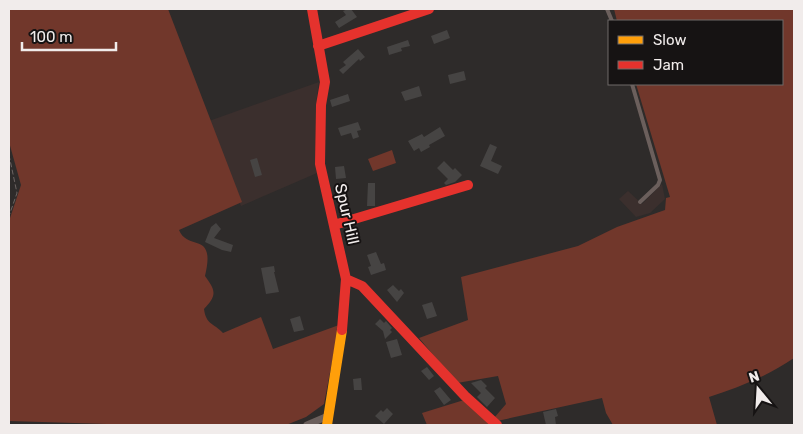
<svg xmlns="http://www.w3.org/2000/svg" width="803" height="434" viewBox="0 0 803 434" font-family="Rubik,sans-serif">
<rect width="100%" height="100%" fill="#2e2b2a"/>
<!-- built -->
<path fill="#3b2f2d" d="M319,82L316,104L315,158L317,173L241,206L209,121Z
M662,184L665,199L650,213L636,217L619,199L628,191L642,204Z"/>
<!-- green -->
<path fill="#71372b" d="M9,9H168L242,202L179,230C188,252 216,230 205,276C216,291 217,295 204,309C206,325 214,323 223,333L261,317L273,349L339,325L324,404L306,417L286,425H139L9,421V221L21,185L9,142Z
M614,9H794V358C768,376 739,387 709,397L717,425H613L606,413L602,398L497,421L494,418L506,404L498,376L457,383L419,338L468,320L461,277L578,246L617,227L665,210L666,198L670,197L636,84H782V21H617Z
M392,150L396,163L373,171L368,159Z
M464,400L492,425H427L422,413Z"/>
<!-- building -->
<path fill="#464443" d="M348,9H351L357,17L339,28L335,22L346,15L343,11Z
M447,30L450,38L434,44L431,36Z
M408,40L410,46L401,48L402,51L389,55L387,47Z
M358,49L365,57L360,61L359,59L343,74L339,70L346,65L343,62Z
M464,71L466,80L450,84L448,75Z
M419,86L422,96L405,101L401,92Z
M348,94L350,101L332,107L330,100Z
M358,122L361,130L357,131L359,137L353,139L351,133L341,136L338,128Z
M440,127L445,136L429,145L430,147L421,152L419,148L414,151L408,141L422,134L424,137Z
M490,144L497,147L491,161L502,166L498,174L480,166Z
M257,158L262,175L255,177L250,160Z
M444,161L453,170L455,168L462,175L455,182L446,185L444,183L448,179L437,168Z
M344,166L346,178L336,179L335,167Z
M368,183H375V206H367Z
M216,223L221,229L214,238L233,245L231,252L222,250L205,242L211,227Z
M376,252L381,264L384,263L386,270L371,275L368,267L371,266L367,255Z
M274,266L275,272H274L279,292L266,294L261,268Z
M393,285L399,291L401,289L404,293L397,302L387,290Z
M432,302L437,316L427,319L422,305Z
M300,316L304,330L294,332L290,319Z
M380,319L384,323L386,321L392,328L390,330L392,332L385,339L383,331L375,324Z
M397,339L402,355L391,358L386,342Z
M427,367L434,376L429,380L421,371Z
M361,378L362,390H354L353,379Z
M481,380L487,386L485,388L495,398L487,407L477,397L481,393L471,383Z
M440,387L451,400L444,405L434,391Z
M387,408L393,414L384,424L375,416L381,410L383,412Z
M556,409L558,416L555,417L556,425H546L543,412Z"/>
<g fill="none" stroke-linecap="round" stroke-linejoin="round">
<!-- path -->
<path stroke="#6c6462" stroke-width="1" stroke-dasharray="5 2.5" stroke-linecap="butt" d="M9,155L17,193L9,216"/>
<!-- lane -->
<path stroke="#6b5f5c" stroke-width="4" d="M607,9L612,21
M632,84L660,180L658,185L640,202"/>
<!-- street -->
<path stroke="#6b5f5c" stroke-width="7" d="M307,425L328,416"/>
<!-- slow -->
<path stroke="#ff9f0a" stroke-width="10" d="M327,425L342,330"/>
<!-- jam -->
<path stroke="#e5322d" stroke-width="10" d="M312,9L325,82L321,105L320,164L346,279L342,330
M318,46L429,9
M334,225L468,185
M346,279L362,286L465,396L497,425"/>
</g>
<g text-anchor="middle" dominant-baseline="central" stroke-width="4" stroke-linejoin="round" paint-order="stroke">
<!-- street labels -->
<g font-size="16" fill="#f1eceb" stroke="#161313">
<text transform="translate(347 214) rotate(77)">Spur Hill</text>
</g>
</g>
<!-- border -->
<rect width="803" height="434" fill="none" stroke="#f1eceb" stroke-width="20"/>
<!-- legend -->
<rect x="608" y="20" width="175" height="65" fill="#161313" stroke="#6e6a69"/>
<rect x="618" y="36" width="25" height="8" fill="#ff9f0a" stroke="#6e6a69"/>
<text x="653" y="45" font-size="15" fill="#f1eceb">Slow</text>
<rect x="618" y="61" width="25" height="8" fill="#e5322d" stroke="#6e6a69"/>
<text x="653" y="70" font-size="15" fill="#f1eceb">Jam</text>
<!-- north arrow -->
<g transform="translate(758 389) rotate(342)" stroke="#161313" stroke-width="4" paint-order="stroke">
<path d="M0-4L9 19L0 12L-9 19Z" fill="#f1eceb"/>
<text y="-8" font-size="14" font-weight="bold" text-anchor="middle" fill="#f1eceb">N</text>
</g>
<!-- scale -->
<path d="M22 42v8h94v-8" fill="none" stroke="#f1eceb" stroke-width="2.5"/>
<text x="30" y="42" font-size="15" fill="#f1eceb" stroke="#161313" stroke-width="4" paint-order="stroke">100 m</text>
</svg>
